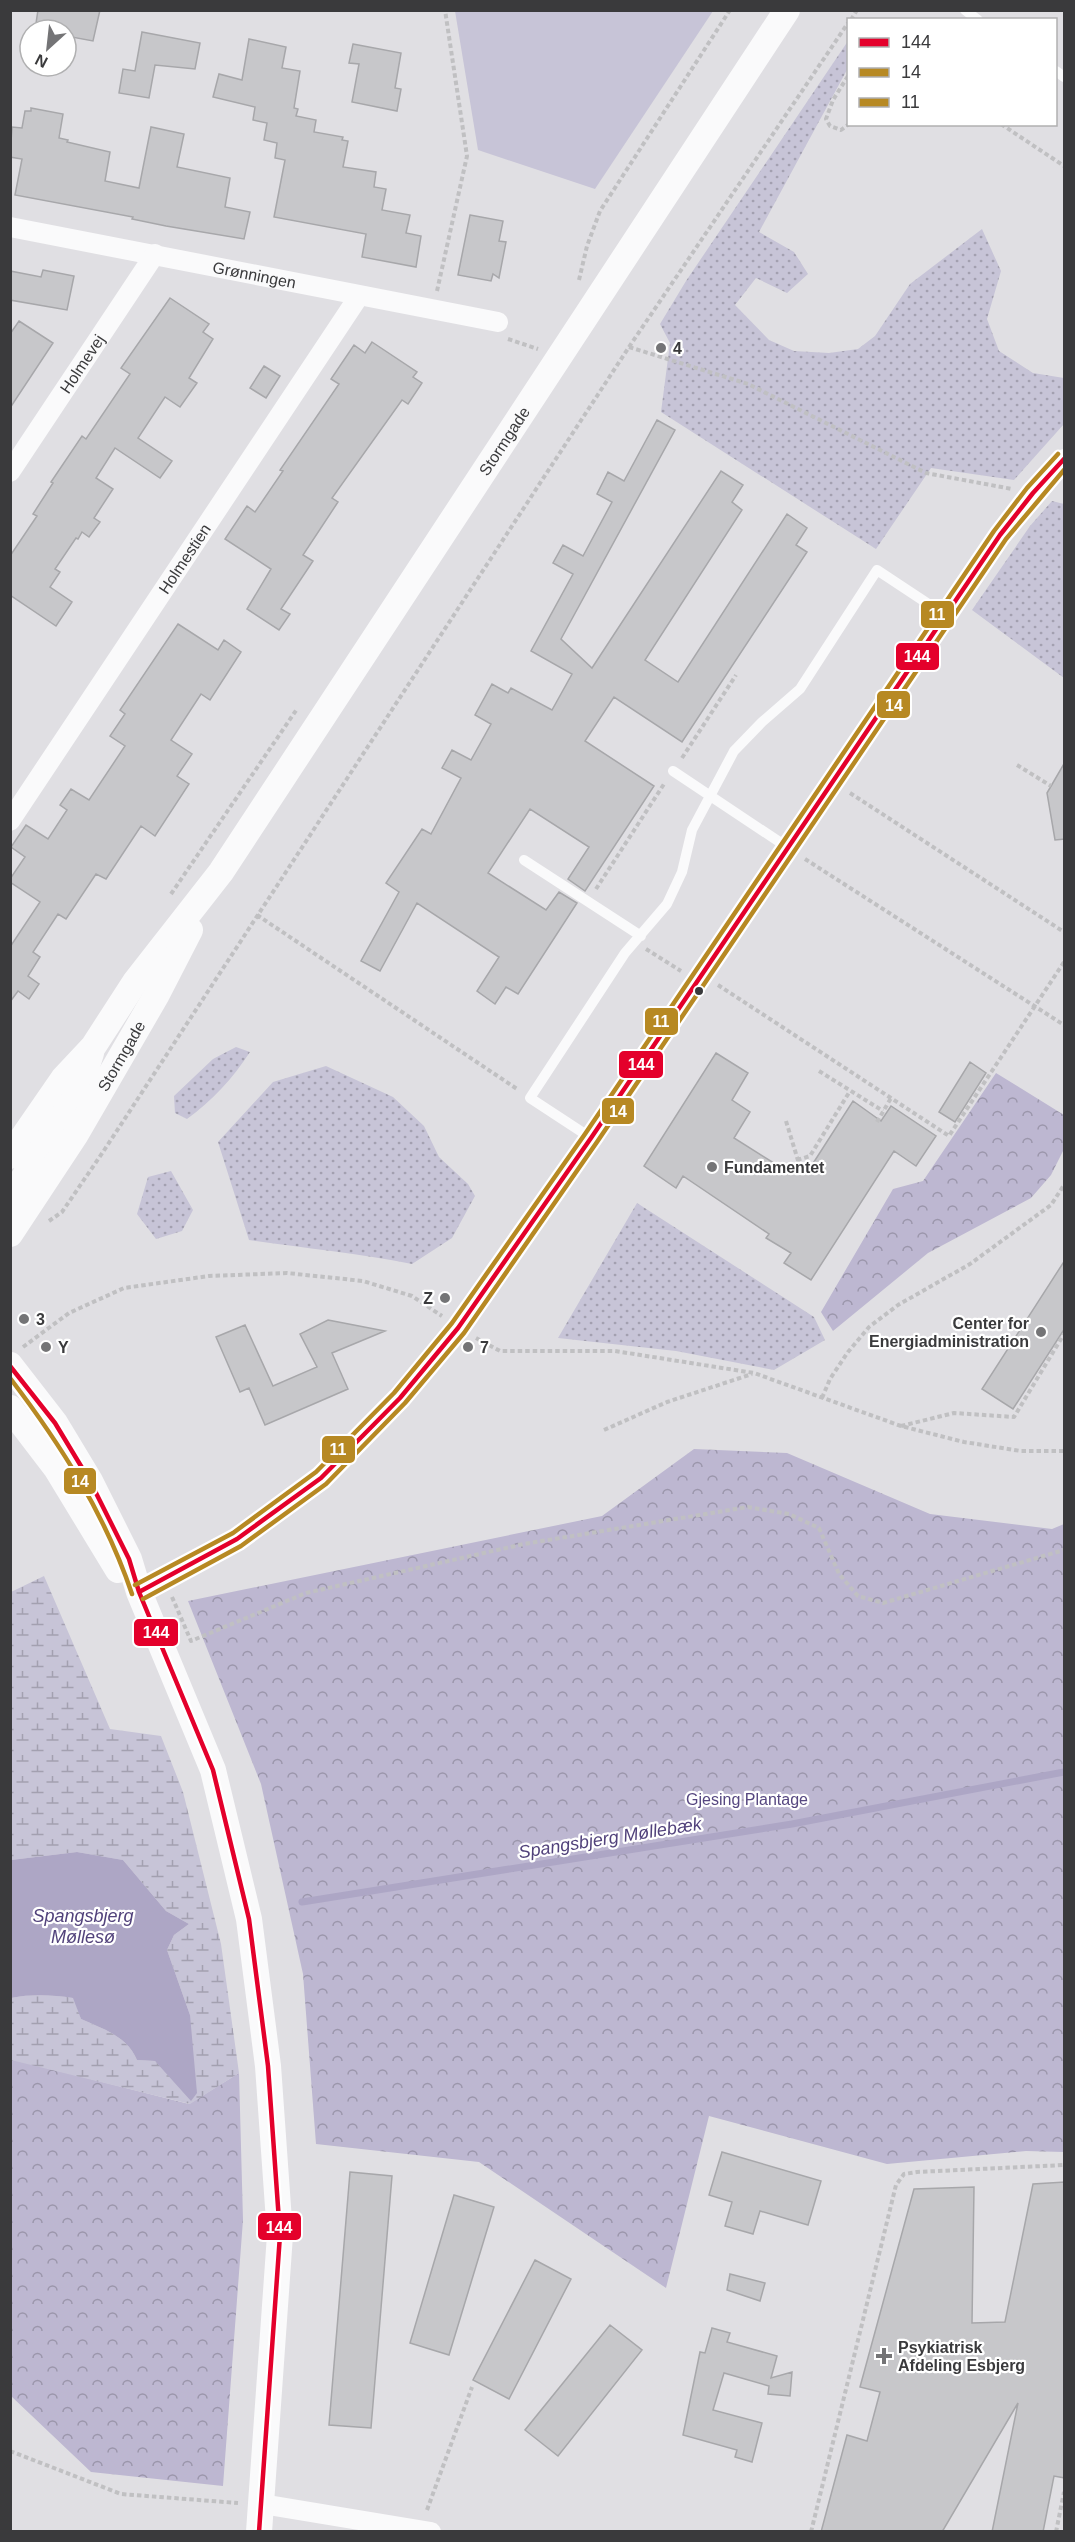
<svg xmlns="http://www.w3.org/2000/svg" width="1075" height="2542" viewBox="0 0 1075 2542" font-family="Arial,sans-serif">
<defs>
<pattern id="grass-dots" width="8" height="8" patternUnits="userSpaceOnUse" patternTransform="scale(1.5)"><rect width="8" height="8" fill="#c7c4d7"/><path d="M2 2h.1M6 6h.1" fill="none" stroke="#a3a0b0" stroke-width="1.8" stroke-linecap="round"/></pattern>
<pattern id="forest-crowns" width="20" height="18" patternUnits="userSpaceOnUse" patternTransform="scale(1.5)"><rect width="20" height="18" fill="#bdb7d1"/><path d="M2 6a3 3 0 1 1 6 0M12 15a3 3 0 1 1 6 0" fill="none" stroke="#9b96ab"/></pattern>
<pattern id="wetland-marsh" width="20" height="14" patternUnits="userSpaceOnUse" patternTransform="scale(1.5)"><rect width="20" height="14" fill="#c7c4d7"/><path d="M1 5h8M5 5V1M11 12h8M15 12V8" fill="none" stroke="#a3a0b0"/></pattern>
</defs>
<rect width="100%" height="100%" fill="#e0dfe3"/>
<!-- grass -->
<path fill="url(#grass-dots)" d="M848,41V68L759,232L794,252L808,274L787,293L756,278L735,305L769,340L794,351L829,353L858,349L875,336L910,284L982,229L1001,271L987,319L999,351L1033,373L1064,378V424L1014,480L931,468L876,549L661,412L670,343L660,324L686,281Z
M1052,501L1064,504V678L972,610L1030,526Z
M236,1047L250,1052C233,1078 212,1101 187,1119L175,1113L174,1096L213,1059Z
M326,1066L393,1097L424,1126L439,1157L468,1184L475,1196L452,1238L412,1264C358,1253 303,1248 249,1240L218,1142L273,1082Z
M171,1171L193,1210L182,1231L156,1239L137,1214L148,1177Z
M637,1203L814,1317L825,1340L774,1370L676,1351L558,1338Z"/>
<!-- forest -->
<path fill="url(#forest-crowns)" d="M996,1073L1064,1115V1149L1051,1175L1031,1198L928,1253L833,1331L821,1312L893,1189L923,1181Z
M694,1449L787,1453L930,1514L1052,1529L1064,1524V2152L1026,2151L887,2164L709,2116L666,2288L479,2162L316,2144L303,1974L261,1784L188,1601L602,1516Z
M12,2059L189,2104L239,2073L243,2220L223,2486L91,2472L11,2396L10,2060Z"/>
<!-- wetland -->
<path fill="url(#wetland-marsh)" d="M44,1576L110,1729L161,1736L183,1792L221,1944L239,2073L190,2104L11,2060V1998C32,1994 52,1995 74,1998L81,2019C103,2029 127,2036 137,2060L155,2061L165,2070L190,2015L167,1950L174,1935L189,1924L166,1911L123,1860L77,1852L11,1860V1592Z"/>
<!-- park -->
<path fill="#c7c4d7" d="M455,11V10L713,11L595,189L478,150Z"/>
<!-- water -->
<path fill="#ada6c5" d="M77,1852L123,1860L166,1911L189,1924L174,1935L167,1950L190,2015L197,2093L191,2101L155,2061L137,2060C127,2036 103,2029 81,2019L73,1998C52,1995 32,1994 11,1998V1860Z"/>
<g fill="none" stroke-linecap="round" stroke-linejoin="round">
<!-- stream -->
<path stroke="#ada6c5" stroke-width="7" d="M302,1902L792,1824L1064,1772"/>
</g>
<!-- building -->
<path fill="#c7c7ca" stroke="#a7a7aa" stroke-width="1.5" d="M38,10H100L93,41L66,36V30H35Z
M142,32L200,43L195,69L155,65L149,98L119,93L123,69L135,71Z
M249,39L286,47L282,68L300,71L294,108L298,109L296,116L316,120L314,132L343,137L342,140L348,141L343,167L376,172L374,187L386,189L382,210L410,215L406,233L421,236L416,267L362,257L366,234L274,217L285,160L275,158L277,143L264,140L267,123L253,120L255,107L213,97L219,74L242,80Z
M353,44L401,53L395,88L401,89L397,111L352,102L359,64L349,63Z
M31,108L63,114L59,138L68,140L67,142L110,152L105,181L139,188L151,127L184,134L177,167L230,178L225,207L250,212L244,239L166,226L132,219L133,217L15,195L22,159L10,157L12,127L22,128L25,111H31Z
M470,215L503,221L499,241L506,242L499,278L493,274L491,281L458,275Z
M43,270L74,276L67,310L10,300V271L41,277Z
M170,298L209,324L203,332L213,339L189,378L197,383L180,407L165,397L138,438L172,461L160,478L115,448L96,478L113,489L94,518L100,522L89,537L82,532L78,539L76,538L55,569L60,572L50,587L72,602L56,626L10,595V556L37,516L33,514L53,483L51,482L82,436L86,439L130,374L121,368Z
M19,321L53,343L10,408V334Z
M372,342L417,372L413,377L422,383L408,404L402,400L332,498L338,502L303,555L313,561L281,609L290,614L279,630L247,609L271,569L225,539L247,506L255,512L283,471L280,470L339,384L331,379L354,345L365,353Z
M264,366L280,376L266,398L250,388Z
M657,420L675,430L561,639L592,668L721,471L743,485L732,502L742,510L645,660L678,682L787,514L807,528L796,545L807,552L682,742L614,697L585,741L654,786L585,891L568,879L589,847L530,809L488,873L546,910L559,892L577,903L518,994L506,987L495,1004L477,991L499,957L417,903L380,971L361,961L399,892L386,883L422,829L431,834L461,778L442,768L452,750L471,760L491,724L475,715L492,684L508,693L511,688L552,710L572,674L531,651L573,574L553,563L563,545L583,556L612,502L597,494L608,472L624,481Z
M178,624L218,650L224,640L241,652L210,700L201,694L171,740L192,754L177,776L189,784L155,836L141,826L106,879L96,874L66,919L58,914L33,952L40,957L28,976L39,984L29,999L18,991L10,1002V947L40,902L10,882V879L25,857L11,847L26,825L48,839L67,810L60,805L71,789L89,800L125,746L110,736L125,714L120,710Z
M1065,762V839L1055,840L1047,793Z
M716,1053L748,1073L732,1100L750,1112L734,1138L785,1170L812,1165L853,1101L881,1121L891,1106L936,1136L916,1166L894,1151L811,1280L784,1263L791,1253L766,1238L769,1234L683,1176L676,1188L644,1166Z
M970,1062L986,1073L955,1122L939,1112Z
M1065,1260V1328L1013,1409L982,1389Z
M328,1320L385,1331L332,1353L348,1389L265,1425L249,1388L240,1392L216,1337L245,1325L273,1386L317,1367L300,1334Z
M722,2152L821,2181L808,2225L760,2211L753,2234L725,2226L732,2202L709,2195Z
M350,2172L392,2176L371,2428L329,2425Z
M1065,2182V2478L1054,2476L1043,2532H992L1018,2403L942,2532H821L847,2435L867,2441L880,2392L860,2387L914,2189L974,2187L972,2323L1005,2322L1033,2184Z
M454,2195L494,2207L449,2355L410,2343Z
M535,2260L571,2279L509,2399L473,2380Z
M730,2274L765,2283L760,2301L727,2290Z
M610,2325L642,2350L558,2456L525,2430Z
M712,2328L730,2333L727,2342L777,2356L771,2378L792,2372L790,2396L768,2394L769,2386L724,2373L713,2410L762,2423L752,2462L735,2457L737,2450L683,2435L700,2352L705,2353Z"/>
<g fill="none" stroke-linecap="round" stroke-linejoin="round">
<!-- path -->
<path stroke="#c0c0c2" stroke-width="4" stroke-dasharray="4.5 3" stroke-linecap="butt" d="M851,20L857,10
M848,76L833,100L826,119L830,126L841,130L849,124
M1001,124L1064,166
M579,280L587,246L600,211L730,10
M437,291L467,156L445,10
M508,339L538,349
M629,347L748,384L926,473L1012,489
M682,758L736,675
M1017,765L1051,786
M850,793L1064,932
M805,859L1064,1025
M596,889L664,784
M171,894L297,709
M257,915L517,1089
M646,949L681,971
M718,985L949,1136L1064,962
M819,1071L883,1111
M786,1121L800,1167
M877,1122L891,1098
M797,1160L810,1156L850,1091
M49,1221L62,1212L103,1152L629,347L848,23
M476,1338L500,1351H615L754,1373L901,1426L964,1442L1021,1451H1064
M23,1347L69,1313L124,1288L209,1276L287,1273L363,1281L412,1296L442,1316
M822,1398L830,1379L848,1352L869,1327L898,1305L970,1264L1051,1205L1064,1185
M901,1426L954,1413L1014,1417L1064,1334
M604,1430L667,1402L752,1374
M172,1597L191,1641L306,1593L524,1544L748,1507L789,1514L819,1528L839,1574L858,1596L883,1603L1064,1550
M10,2451L121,2494L238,2503
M427,2510L472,2387
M811,2532L896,2185L904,2174L917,2172L1064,2165
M1056,2532L1064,2492"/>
<!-- service -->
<path stroke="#fafafb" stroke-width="10" d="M965,10L978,20
M1056,71L1064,77
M673,771L787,847
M524,860L641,936
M591,1138L530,1098L625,953L667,904L682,872L692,830L734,751L762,722L800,689L877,570L945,615"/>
<!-- minor -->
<g stroke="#fafafb" stroke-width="20">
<path id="s1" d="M10,227L498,322"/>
<path id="s2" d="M10,472L155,254"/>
<path id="s3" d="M10,821L359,296"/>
<path d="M139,1592L237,1539L321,1478L400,1398L458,1328L591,1138L1000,535L1033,493L1064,459"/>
<path d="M262,2504L431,2532"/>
</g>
<!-- tertiary -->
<g stroke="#fafafb" stroke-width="26">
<path id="s4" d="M10,1156L63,1079L93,1047L135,982L221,872L787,10"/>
<path d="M10,1199L79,1091L91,1053"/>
<path id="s5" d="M10,1234L76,1134L156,996L190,930"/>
<path d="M10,1365L55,1423L90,1481L129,1559L139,1592L213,1770L249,1919L268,2066L280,2235L259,2532"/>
<path d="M10,1408L56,1468L118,1570"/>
</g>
<defs>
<path id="bus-1" d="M10,1366L55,1423L90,1481L129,1559L139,1592L213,1770L249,1919L268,2066L280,2235L259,2532
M139,1592L237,1539L321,1478L400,1398L458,1328L591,1138L1000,535L1033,493L1064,459"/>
<path id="bus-2" d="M10,1378C61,1445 105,1514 132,1594
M143,1599L241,1546L326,1484L405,1403L464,1333L597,1142L1006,539L1064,470"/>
<path id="bus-3" d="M135,1585L233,1533L316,1472L394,1393L452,1323L585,1134L994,531L1027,488L1058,454"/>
</defs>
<!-- bus-1 casing -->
<use href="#bus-1" stroke="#fff" stroke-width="9"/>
<!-- bus-2 casing -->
<use href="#bus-2" stroke="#fff" stroke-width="9"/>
<!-- bus-3 casing -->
<use href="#bus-3" stroke="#fff" stroke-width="9"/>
<!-- bus-1 -->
<use href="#bus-1" stroke="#e4002b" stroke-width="4.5"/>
<!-- bus-2 -->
<use href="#bus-2" stroke="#b78923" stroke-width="4.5"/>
<!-- bus-3 -->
<use href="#bus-3" stroke="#b78923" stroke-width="4.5"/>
</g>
<!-- markers -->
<g fill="#747476" stroke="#fff" stroke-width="2">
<circle cx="661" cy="348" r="6"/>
<circle cx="712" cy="1167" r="6"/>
<circle cx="445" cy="1298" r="6"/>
<circle cx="24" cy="1319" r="6"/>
<circle cx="1041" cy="1332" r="6"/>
<circle cx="46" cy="1347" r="6"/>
<circle cx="468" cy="1347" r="6"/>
<path d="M881 2347h6v6h6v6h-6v6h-6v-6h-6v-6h6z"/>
</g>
<circle fill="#3a3a3c" stroke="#fff" stroke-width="2" cx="699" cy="991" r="5"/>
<g text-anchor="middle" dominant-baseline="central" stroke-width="4.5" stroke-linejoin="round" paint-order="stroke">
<!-- street labels -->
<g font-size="16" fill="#3a3a3c" stroke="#fff">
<text stroke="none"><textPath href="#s1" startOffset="249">Grønningen</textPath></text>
<text stroke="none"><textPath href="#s2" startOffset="130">Holmevej</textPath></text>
<text stroke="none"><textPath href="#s4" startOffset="870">Stormgade</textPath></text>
<text stroke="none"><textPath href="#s3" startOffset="315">Holmestien</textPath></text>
<text stroke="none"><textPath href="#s5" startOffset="210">Stormgade</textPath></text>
</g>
<!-- poi labels -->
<g font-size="16" font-weight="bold" fill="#3a3a3c" stroke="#fff" text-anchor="start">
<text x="673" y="348">4</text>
<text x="724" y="1167">Fundamentet</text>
<text x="433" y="1298" text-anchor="end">Z</text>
<text x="36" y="1319">3</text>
<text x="1029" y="1323" text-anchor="end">Center for<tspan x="1029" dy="18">Energiadministration</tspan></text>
<text x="58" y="1347">Y</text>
<text x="480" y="1347">7</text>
<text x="898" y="2347">Psykiatrisk<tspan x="898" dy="18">Afdeling Esbjerg</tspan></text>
</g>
<!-- park labels -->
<g font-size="16" fill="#564780" stroke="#fff">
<text x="747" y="1799">Gjesing Plantage</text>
</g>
<!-- water labels -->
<g font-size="18" font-style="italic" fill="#51427b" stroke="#fff">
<text transform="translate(610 1838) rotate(-9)">Spangsbjerg Møllebæk</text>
<text x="83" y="1916">Spangsbjerg<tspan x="83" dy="21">Møllesø</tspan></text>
</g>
</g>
<g stroke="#fff" stroke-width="2">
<rect x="920" y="600" width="35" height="29" rx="6" fill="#b78923"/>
<rect x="895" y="642" width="45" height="29" rx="6" fill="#e4002b"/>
<rect x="876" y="690" width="35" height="29" rx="6" fill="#b78923"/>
<rect x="644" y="1007" width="35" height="29" rx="6" fill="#b78923"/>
<rect x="618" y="1050" width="46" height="29" rx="6" fill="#e4002b"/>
<rect x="601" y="1097" width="34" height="28" rx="6" fill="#b78923"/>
<rect x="321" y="1435" width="35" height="29" rx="6" fill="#b78923"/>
<rect x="63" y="1467" width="34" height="28" rx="6" fill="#b78923"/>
<rect x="133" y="1618" width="46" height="29" rx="6" fill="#e4002b"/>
<rect x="257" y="2212" width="45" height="29" rx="6" fill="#e4002b"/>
</g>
<g font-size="16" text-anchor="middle" font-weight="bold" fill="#fff">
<text x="937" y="620">11</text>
<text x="917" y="662">144</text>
<text x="894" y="711">14</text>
<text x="661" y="1027">11</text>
<text x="641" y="1070">144</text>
<text x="618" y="1117">14</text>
<text x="338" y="1455">11</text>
<text x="80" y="1487">14</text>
<text x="156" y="1638">144</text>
<text x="279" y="2233">144</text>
</g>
<!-- border -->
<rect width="1075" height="2542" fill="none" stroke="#3a3a3c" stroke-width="24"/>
<!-- legend -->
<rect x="847" y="18" width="210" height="108" fill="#ffffff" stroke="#b0b0b1" stroke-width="1.5"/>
<rect x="859" y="38" width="30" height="9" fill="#e4002b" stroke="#b0b0b1" stroke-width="1.5"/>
<text x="901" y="48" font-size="18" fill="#3a3a3c">144</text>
<rect x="859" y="68" width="30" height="9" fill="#b78923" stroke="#b0b0b1" stroke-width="1.5"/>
<text x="901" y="78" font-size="18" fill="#3a3a3c">14</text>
<rect x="859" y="98" width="30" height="9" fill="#b78923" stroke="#b0b0b1" stroke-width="1.5"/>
<text x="901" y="108" font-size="18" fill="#3a3a3c">11</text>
<!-- north arrow -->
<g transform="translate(48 48) rotate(207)"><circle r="28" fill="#ffffff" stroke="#b0b0b1" stroke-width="1.5"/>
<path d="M0-4.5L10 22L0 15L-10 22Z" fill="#747476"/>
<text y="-9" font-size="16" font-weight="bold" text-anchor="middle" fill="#3a3a3c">N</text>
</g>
</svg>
